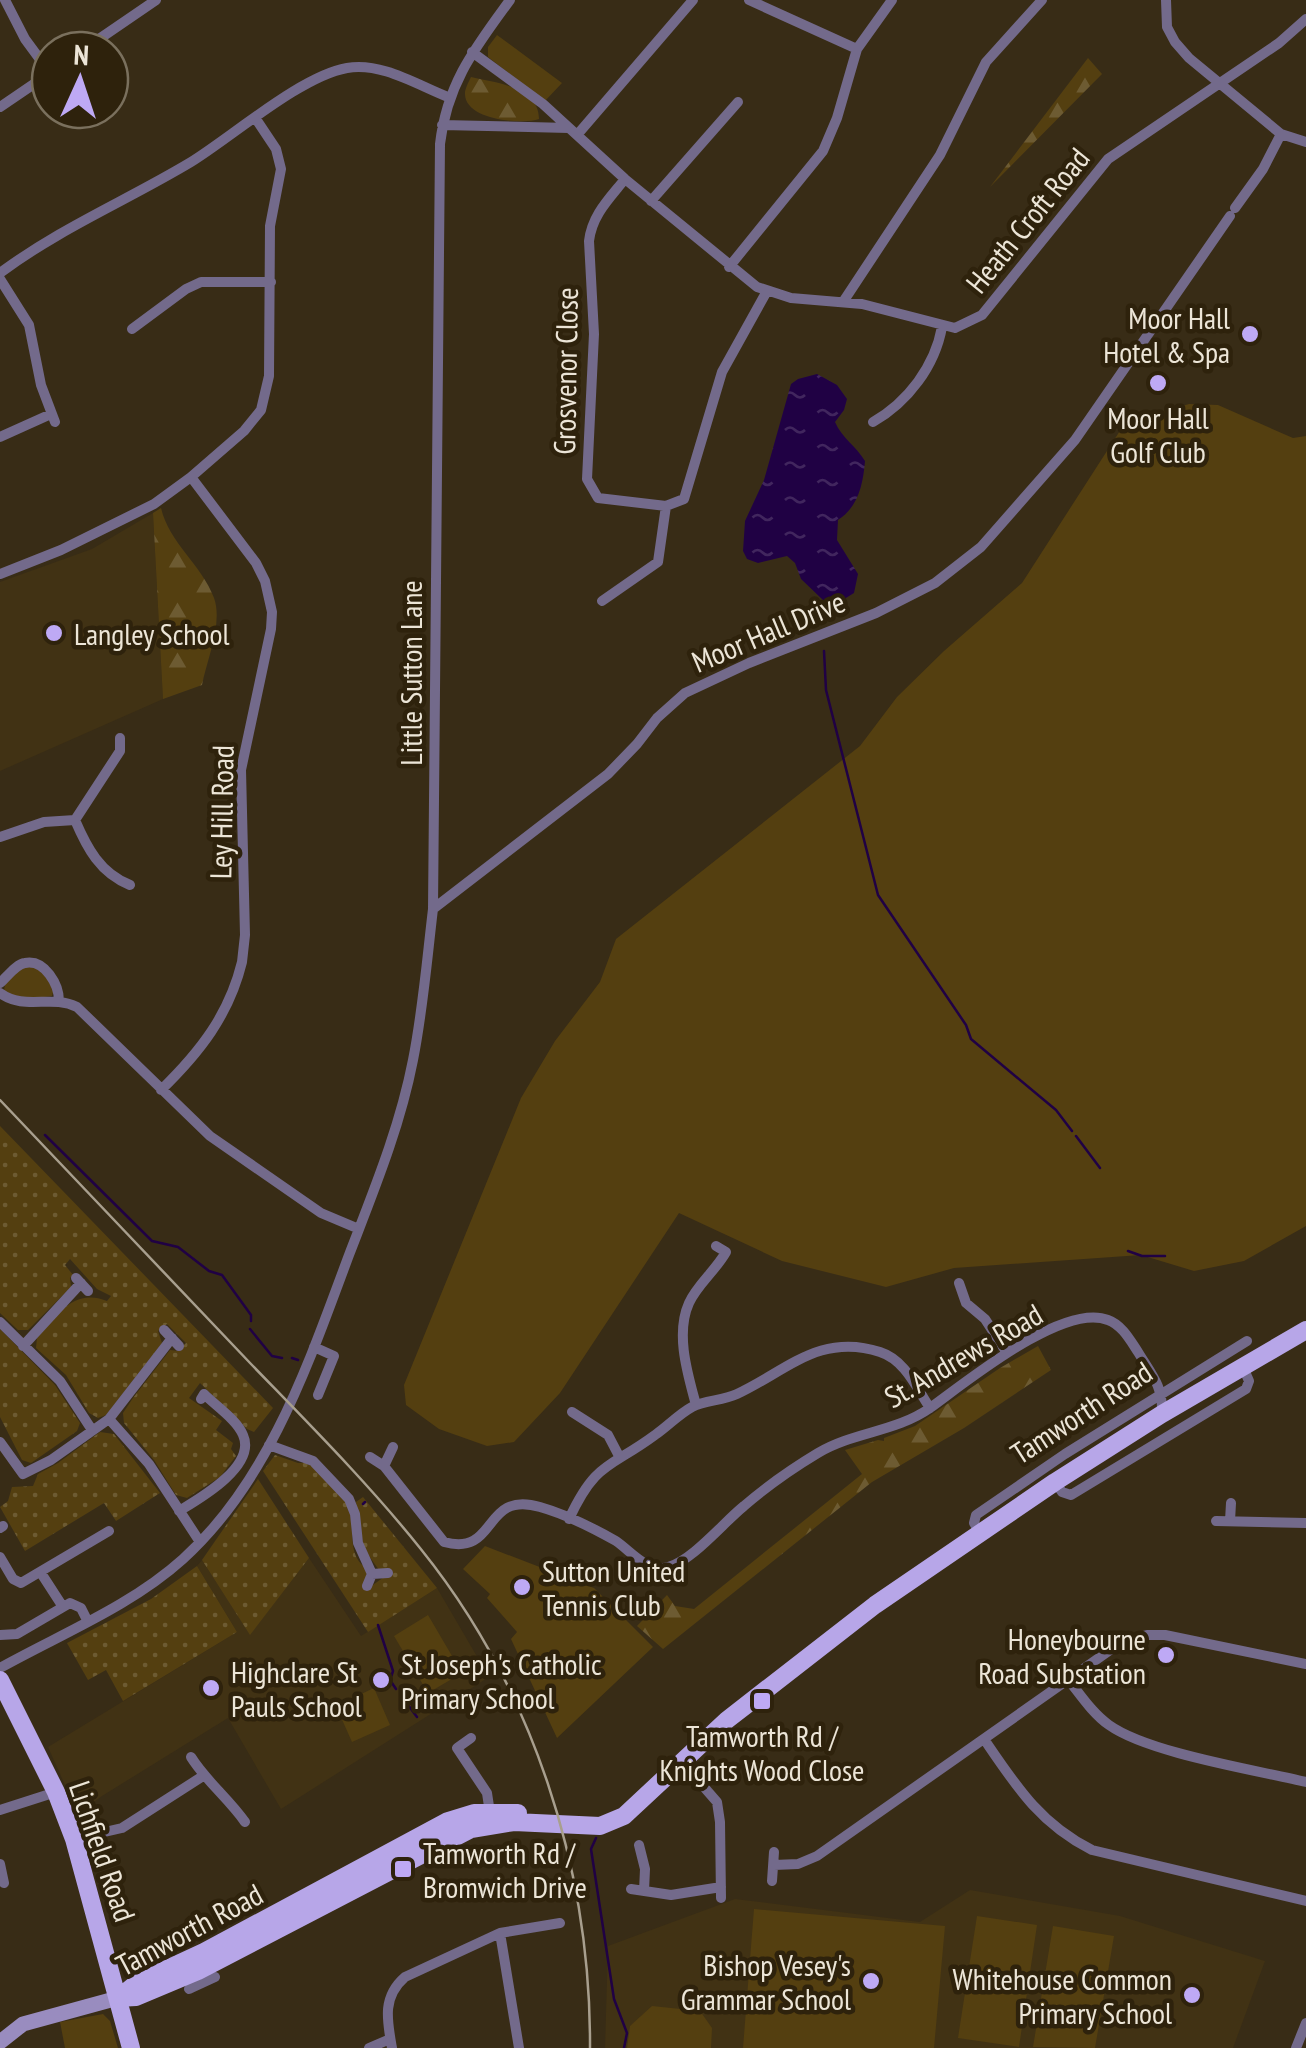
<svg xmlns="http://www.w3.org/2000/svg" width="1306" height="2048" viewBox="0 0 1306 2048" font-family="'PT Sans Narrow',sans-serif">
<defs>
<pattern id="forest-firs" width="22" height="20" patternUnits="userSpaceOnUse" patternTransform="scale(2.5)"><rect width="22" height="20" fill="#543f10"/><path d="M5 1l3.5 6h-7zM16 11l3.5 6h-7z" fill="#6d5b32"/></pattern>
<pattern id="garden-dots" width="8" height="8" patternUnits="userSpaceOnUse" patternTransform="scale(2.5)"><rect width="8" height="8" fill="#543f10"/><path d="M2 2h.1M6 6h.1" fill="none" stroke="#6d5b32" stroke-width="1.8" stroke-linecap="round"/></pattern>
<pattern id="water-ripples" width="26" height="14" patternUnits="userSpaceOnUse" patternTransform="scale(2.5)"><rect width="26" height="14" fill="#200144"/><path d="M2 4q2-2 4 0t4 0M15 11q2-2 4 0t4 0" fill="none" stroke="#41265e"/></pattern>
</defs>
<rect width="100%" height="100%" fill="#382c16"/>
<!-- built -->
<path fill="#413214" d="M153,513L163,699L0,771V582L92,549Z
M309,1558L361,1636L437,1588L489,1677L281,1809L228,1718L102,1796L78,1814L48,1747L237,1632L197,1566L202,1560L250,1634Z
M970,1890L1120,1916L1265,1961L1233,2048H605L608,1946L735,1899L920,1922Z"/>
<!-- green -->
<path fill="#543f10" d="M497,35L562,83L545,101L488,57V47Z
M1189,404L1218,405L1293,438L1306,436V1226L1244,1261L1194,1271L1141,1255L954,1268L886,1287L782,1261L679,1213L560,1393L514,1442L487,1446L439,1429L406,1405L404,1385L521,1098L555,1041L600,982L616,939L860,746L897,697L944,651L1022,583L1125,423Z
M28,966L39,969L55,985L52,996L22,1000L4,991L5,984L16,971Z
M485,1546L594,1588L653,1647L557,1738L511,1639L517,1632L487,1598L490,1594L463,1569Z
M428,1615L462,1673L428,1693L394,1636Z
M374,1688L390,1725L352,1742L336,1706Z
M754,1909L945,1926L934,2048H743Z
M977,1916L1037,1925L1019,2047L958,2038Z
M1053,1926L1114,1936L1095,2048L1033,2047Z
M652,2006L700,2011L712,2028L711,2048H627L630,2026Z
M103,2014L110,2021L118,2048H65L60,2022Z"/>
<!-- forest -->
<path fill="url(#forest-firs)" d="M1088,58L1102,74L990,187Z
M471,77C495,83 539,86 539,119C522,125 464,120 465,93C465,89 469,81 471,77Z
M161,508C169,543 202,565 214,598C223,623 207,659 202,685L163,699L153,513Z
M1038,1346L1051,1370L964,1428L872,1482L663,1649L637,1626L667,1595L675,1606L694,1609L862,1474L845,1450L878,1440L884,1441V1438L915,1426L1000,1368Z"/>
<!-- garden -->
<path fill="url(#garden-dots)" d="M0,1126L273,1408L254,1432L247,1429L200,1383L189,1398L222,1421L216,1430L233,1443L231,1449L236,1456L220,1477L187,1498L176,1495L154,1460L124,1423L123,1413L133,1398L170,1350L178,1351L186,1343L167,1324L158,1331L162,1343L106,1415L98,1418L89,1413L66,1375L36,1348L37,1338C59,1313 74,1288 107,1301L111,1296L97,1289L70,1259L65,1265L73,1275L70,1278L71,1287L28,1330H18L0,1313Z
M0,1329L55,1385L80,1423L77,1431L31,1463L22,1460L0,1417Z
M100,1432L114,1434L160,1493L116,1521L104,1503L25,1551L0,1507L8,1501L12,1487L33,1486L38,1474L58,1463Z
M275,1455L298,1463H309C321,1475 343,1491 348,1506C356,1526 346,1554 365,1567L370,1587L384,1577L364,1549L356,1502L363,1497L437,1588L368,1632L263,1471Z
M258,1479L309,1558L250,1635L202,1560Z
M197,1566L237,1632L123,1701L106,1670L88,1680L67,1643L151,1599Z"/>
<!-- water -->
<path fill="url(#water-ripples)" d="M817,374L837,385L847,399L844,410L835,422C842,438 856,446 865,461C863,485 858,507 838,520L837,540L858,574L854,593L841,601L823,600L801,579L795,563L787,556L758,563L747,559L743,551L745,521L764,480L791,384L798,379Z"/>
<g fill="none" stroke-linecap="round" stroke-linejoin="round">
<!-- stream -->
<path stroke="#200144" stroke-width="2.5" d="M824,651L826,690L878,895L966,1025L971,1039L1056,1110L1072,1131
M45,1135L152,1241L178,1247L209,1271L222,1275L251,1315V1321
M1076,1136L1100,1168
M1128,1251L1142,1256H1165
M250,1329L272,1356L282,1358
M292,1358L298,1360
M363,1504L365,1502
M378,1625L393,1671L390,1680L396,1689
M402,1697L417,1717
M596,1838L591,1849L614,1999L627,2033L624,2048"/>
<!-- street -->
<path stroke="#736a8b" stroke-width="10" d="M749,0L857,49
M1166,0L1167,27L1175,42L1189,58L1281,134L1306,142
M83,50L156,0
M472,52L543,104L625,179L757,287L791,298L862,304L955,328L982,315L1108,159L1279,43L1306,19
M0,107L50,73L25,39L5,0
M442,125L569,128
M577,135L693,0
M625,179C609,199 592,215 589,241L594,334L587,479L598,498L666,506L684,499L722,372L767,291
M651,201L738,102
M1235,208L1263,169L1281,134
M729,267L823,151L837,118L857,49L892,0
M0,273C62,227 126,201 191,162C233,136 301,76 347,68C382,62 417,85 448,97
M0,279L29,325L41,385L55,422
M843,302L940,155L986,62L1042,0
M132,329L186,289L201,282H271
M873,422C908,402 935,366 942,327
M0,437L51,414
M0,574L61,550L154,504L191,477L244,431L261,410L269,376L270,226L281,169L276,149L256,119
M602,601L658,562L666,506
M75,820C87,848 100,873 130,885
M0,837L44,822L75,820L120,751V738
M433,909L608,774L637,744L657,718L685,693L749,663L876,613L935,583L981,547L1075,440L1230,216
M0,983C7,977 16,964 25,963C45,959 59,985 59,1001
M0,993C25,1011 51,994 77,1007L210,1136L321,1213L359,1229
M161,1090C200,1052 229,1015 242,962L245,935L241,770L271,629L272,612L265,581L256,563L191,477
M76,1278L88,1291
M959,1283L966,1303L985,1319L1007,1353
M0,1322L60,1381L92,1430
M164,1330L179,1346
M23,1346L81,1283
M314,1347L334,1356L318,1395
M696,1405C688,1375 675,1334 689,1303C697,1285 716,1270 726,1252L716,1246
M572,1412L608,1435L619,1456
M109,1419L149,1464L200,1542
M0,1442L23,1474L51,1460L109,1419L172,1338
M269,1445L313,1461L349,1499L355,1514L358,1543L372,1574L367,1586
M370,1457L384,1466L444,1542C499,1557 481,1490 540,1507C565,1514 593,1528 616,1541C626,1548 635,1558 646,1564C652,1568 660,1569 668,1567C692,1561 724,1522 744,1506C766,1487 793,1468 818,1453C853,1432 896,1432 930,1408C965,1383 1063,1302 1108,1320C1122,1325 1130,1340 1138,1352C1152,1375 1163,1386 1162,1413
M384,1466L393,1447
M1055,1482L1062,1492L1071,1495L1246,1389L1249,1381L1243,1367
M179,1511C199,1499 257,1466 243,1435C237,1420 216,1406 204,1394L201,1399
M569,1519C596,1461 609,1469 655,1435C668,1426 679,1414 692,1407C706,1400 722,1401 737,1394C785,1372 820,1332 880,1352C905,1360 916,1387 930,1408
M1216,1521L1306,1523
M1230,1521L1231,1503
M0,1528L3,1526
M980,1533L974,1523L976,1515L1065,1454L1247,1341
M0,1557L13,1579L21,1583L109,1531
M41,1573L63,1607
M372,1574L388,1573
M0,1635L17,1634L70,1603L81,1608L87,1620
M0,1668C61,1634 131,1606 183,1559C270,1480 309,1362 349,1255C374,1190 400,1127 413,1060C423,1010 427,959 433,909L440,144C447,83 475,48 510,0
M1067,1678C1080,1694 1092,1713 1109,1725C1148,1753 1256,1770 1306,1782
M471,1738L457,1748L487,1793L490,1813
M984,1739C1016,1786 1040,1824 1092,1850L1306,1901
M191,1757C206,1781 228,1798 245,1822
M683,1763L717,1802L720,1822L721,1898
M0,1810L56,1792
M74,1839L122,1828L203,1776
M639,1845L645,1869L644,1891
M0,1864L4,1883
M774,1865L798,1864L817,1856L1123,1641L1147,1635H1165L1306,1664
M772,1881L774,1852
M631,1889L671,1895L721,1887
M500,1933L519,2048
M189,1989L215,1977
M369,2048L390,2039
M392,2048C387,2020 382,1997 405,1977L500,1933L560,1923
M1296,2048L1306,2023"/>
<!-- secondary -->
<path stroke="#998cbf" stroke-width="15" d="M0,2042L23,2024L118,1998"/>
<!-- primary -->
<path stroke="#b7a6e8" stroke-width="18" d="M0,1680L56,1792L74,1839L131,2048
M120,1997L137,1983L204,1952L448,1821L474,1813H518
M118,1998L136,1997L198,1971L471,1829L514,1822L600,1826L624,1816L727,1720L875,1605L1055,1482L1162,1414L1306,1330"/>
<!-- rail -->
<path stroke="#a89f8e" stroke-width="2.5" d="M0,1100C84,1188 167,1276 251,1364C308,1423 368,1483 420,1548C533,1688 591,1869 590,2048"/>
</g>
<!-- markers -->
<g fill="#bea9f5" stroke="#2e220c" stroke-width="4">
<circle cx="1250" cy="334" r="10"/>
<circle cx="1158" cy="383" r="10"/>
<circle cx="54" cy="633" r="10"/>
<circle cx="522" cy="1587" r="10"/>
<circle cx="1166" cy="1655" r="10"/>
<circle cx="381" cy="1680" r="10"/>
<circle cx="211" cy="1688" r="10"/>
<rect x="752" y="1691" width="20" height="20" rx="5"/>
<rect x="393" y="1859" width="20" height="20" rx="5"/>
<circle cx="871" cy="1981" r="10"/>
<circle cx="1192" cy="1995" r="10"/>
</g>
<g text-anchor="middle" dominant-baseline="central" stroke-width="9" stroke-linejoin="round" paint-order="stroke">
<!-- street labels -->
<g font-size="30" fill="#ece5d7" stroke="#2e220c">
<text transform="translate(1027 220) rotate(-51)">Heath Croft Road</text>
<text transform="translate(565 371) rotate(-89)">Grosvenor Close</text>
<text transform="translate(768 631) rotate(-23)">Moor Hall Drive</text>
<text transform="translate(410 673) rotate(-90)">Little Sutton Lane</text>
<text transform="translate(221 812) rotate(-89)">Ley Hill Road</text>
<text transform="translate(963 1355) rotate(-30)">St. Andrews Road</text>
<text transform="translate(1081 1412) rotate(-33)">Tamworth Road</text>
<text transform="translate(103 1851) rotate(71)">Lichfield Road</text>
<text transform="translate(189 1929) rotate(-28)">Tamworth Road</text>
</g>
<!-- poi labels -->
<g font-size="30" fill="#ece5d7" stroke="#2e220c" text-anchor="start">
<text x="1230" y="317" text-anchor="end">Moor Hall<tspan x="1230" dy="34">Hotel &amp; Spa</tspan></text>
<text x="1158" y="417" text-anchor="middle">Moor Hall<tspan x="1158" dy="34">Golf Club</tspan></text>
<text x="74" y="633">Langley School</text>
<text x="542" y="1570">Sutton United<tspan x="542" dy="34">Tennis Club</tspan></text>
<text x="1146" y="1638" text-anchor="end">Honeybourne<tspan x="1146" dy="34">Road Substation</tspan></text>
<text x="401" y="1663">St Joseph's Catholic<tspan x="401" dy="34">Primary School</tspan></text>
<text x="231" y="1671">Highclare St<tspan x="231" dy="34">Pauls School</tspan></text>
<text x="762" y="1735" text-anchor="middle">Tamworth Rd /<tspan x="762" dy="34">Knights Wood Close</tspan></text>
<text x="423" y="1852">Tamworth Rd /<tspan x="423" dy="34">Bromwich Drive</tspan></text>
<text x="851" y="1964" text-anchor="end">Bishop Vesey's<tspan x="851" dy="34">Grammar School</tspan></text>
<text x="1172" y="1978" text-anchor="end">Whitehouse Common<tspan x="1172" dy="34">Primary School</tspan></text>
</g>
</g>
<!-- north arrow -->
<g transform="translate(80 80) rotate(3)"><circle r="48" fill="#2e220c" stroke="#7a705d" stroke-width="2.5"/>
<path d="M0-8L18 38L0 25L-18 38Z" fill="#bea9f5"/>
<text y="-15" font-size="28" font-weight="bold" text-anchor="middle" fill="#ece5d7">N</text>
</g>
</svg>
